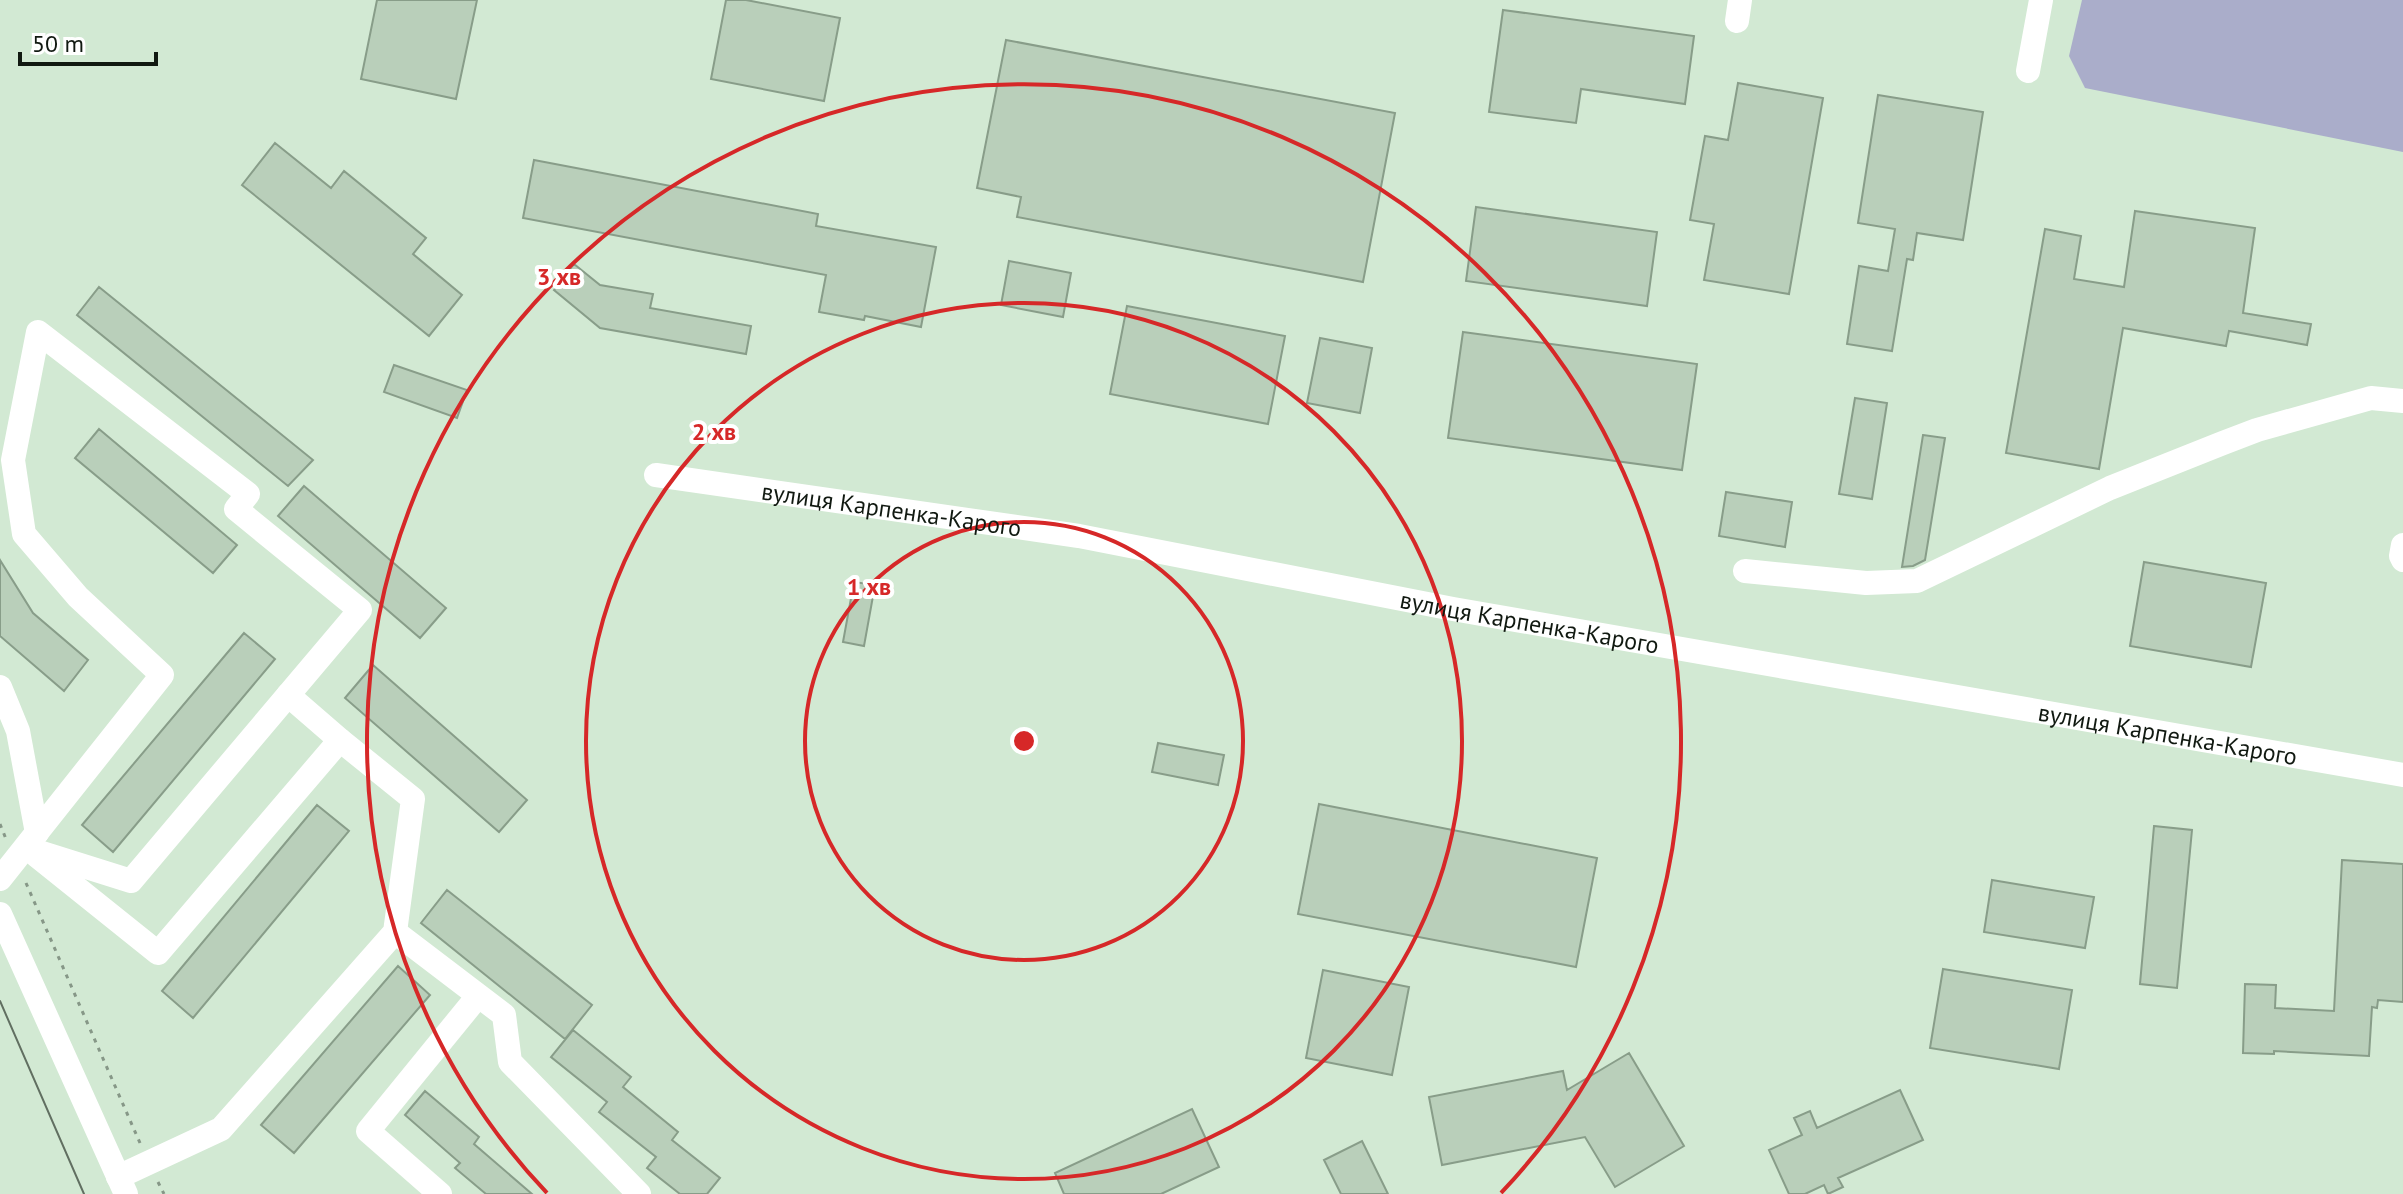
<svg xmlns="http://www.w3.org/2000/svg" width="2403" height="1194" viewBox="0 0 2403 1194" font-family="'PT Sans',sans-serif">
<rect width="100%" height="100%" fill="#d2e9d3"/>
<!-- green -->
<path fill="#aaadca" d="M2082,0H2403V152L2085,88L2069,56Z"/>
<!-- building -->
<path fill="#b9cfba" stroke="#889d89" stroke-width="2" d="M377,0H477L456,99L361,79Z
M726,0H746L840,18L824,101L711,79Z
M1503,10L1694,36L1685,104L1581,89L1576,123L1489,112Z
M1006,40L1395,113L1363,282L1017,217L1021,197L977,188Z
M1738,83L1823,98L1789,294L1704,280L1714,224L1690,220L1705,136L1728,140Z
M1878,95L1983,112L1963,240L1917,233L1913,260L1907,259L1892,351L1847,344L1859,266L1888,271L1895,229L1858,223Z
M275,143L331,188L344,171L426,238L413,254L462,295L429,336L242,185Z
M534,160L818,214L816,226L936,247L921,327L865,316L864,320L819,312L826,275L523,218Z
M1476,207L1657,232L1647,306L1466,281Z
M2135,211L2255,228L2243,313L2311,324L2307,345L2229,331L2226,346L2123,328L2099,469L2006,453L2045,229L2081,236L2074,279L2124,287Z
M1009,261L1071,273L1063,317L1001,305Z
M574,264L600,285L653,294L650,308L751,326L746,354L600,328L554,290Z
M99,287L313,460L288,486L77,315Z
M1127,306L1285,336L1268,424L1110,394Z
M1463,332L1697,364L1682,470L1448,438Z
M1320,338L1372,348L1360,413L1307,403Z
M394,365L467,390L457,418L384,392Z
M1855,398L1887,403L1872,499L1839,494Z
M99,429L237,545L213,573L75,458Z
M1923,435L1945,438L1925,560L1913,566L1902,567Z
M304,486L446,608L420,638L278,516Z
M1726,492L1792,502L1785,547L1719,536Z
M0,560L33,613L88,660L64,691L0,636Z
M2144,562L2266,583L2251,667L2130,646Z
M854,582L875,585L864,646L843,642Z
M244,633L275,659L113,852L82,825Z
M373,665L527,800L499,832L345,698Z
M1158,743L1224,755L1218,785L1152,772Z
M1319,804L1597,858L1576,967L1298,914Z
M317,805L349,831L193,1018L162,991Z
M2154,826L2192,830L2177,988L2140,984Z
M2342,860L2403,864V1002L2378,1000L2377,1008L2372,1007L2369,1056L2274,1051V1054L2243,1053L2245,984L2276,985L2275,1008L2334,1011Z
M1992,880L2094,897L2085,948L1984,932Z
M447,890L592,1005L565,1039L421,923Z
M398,966L430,995L294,1153L261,1125Z
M1943,969L2072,990L2059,1069L1930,1048Z
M1323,970L1409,987L1392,1075L1306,1058Z
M573,1030L631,1077L623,1087L678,1132L672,1140L720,1178L707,1194H680L647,1168L656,1157L599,1112L607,1102L551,1057Z
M1629,1053L1684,1146L1615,1187L1585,1137L1442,1165L1429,1097L1563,1071L1567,1090Z
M1900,1090L1923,1140L1838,1178L1843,1187L1828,1194L1824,1185L1805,1194H1789L1769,1150L1802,1135L1794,1118L1810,1111L1817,1128Z
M425,1091L479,1137L474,1144L532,1194H486L455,1168L460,1163L405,1115Z
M1192,1109L1219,1167L1161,1194H1064L1055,1173Z
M1362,1141L1388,1194H1341L1324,1160Z"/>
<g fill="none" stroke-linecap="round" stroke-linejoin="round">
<!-- path -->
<path stroke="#869787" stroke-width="3" stroke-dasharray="4 6" stroke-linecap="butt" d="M0,824L6,839
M26,883L140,1143
M158,1182L164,1194"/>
<!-- minor -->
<g stroke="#fff" stroke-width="24">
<path d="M1737,21L1740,0"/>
<path d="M2028,71L2041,0"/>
<path id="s1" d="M656,475L1079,536L1453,609L2403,775"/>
<path d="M2403,545L2401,556L2403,560"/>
<path d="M1745,571L1866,583L1917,581L2110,488L2223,443L2257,430L2371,398L2403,401"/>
<path d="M0,687L18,731L37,833"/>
<path d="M37,856L158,953L340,740L288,695"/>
<path d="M0,879L162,675L78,597L24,534L13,460L38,332L248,494L236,509L360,610L131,881L26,848"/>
<path d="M0,914L126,1194"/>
<path d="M395,932L504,1015L510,1062L639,1194"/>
<path d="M118,1177L221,1129L395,932L413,799L340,740"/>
<path d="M440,1194L368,1131L478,996"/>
</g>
<!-- tram -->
<path stroke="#616f61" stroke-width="2" d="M0,1001L84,1194"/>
</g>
<!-- distance rings -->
<g fill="none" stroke="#d62828" stroke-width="4">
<circle cx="1024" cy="741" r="219"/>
<circle cx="1024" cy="741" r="438"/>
<path d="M547 1193A657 657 0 1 1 1501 1193"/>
</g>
<g text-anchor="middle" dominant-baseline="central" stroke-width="8" stroke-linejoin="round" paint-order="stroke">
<!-- street labels -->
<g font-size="24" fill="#111911" stroke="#fff">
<text stroke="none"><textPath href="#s1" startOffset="238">вулиця Карпенка-Карого</textPath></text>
<text stroke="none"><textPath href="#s1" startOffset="886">вулиця Карпенка-Карого</textPath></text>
<text stroke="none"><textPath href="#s1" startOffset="1534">вулиця Карпенка-Карого</textPath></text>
</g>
</g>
<circle cx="1024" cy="741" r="12" fill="#d62828" stroke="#fff" stroke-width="4"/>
<g font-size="24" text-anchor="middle" font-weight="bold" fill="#d62828" stroke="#fff" stroke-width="8" stroke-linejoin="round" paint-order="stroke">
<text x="559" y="285">3 хв</text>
<text x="714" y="440">2 хв</text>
<text x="869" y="595">1 хв</text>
</g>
<!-- scale -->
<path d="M20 52v12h136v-12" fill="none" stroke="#111911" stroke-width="4"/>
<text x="32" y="52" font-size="24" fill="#111911" stroke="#ffffff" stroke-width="6" paint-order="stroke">50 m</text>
</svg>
